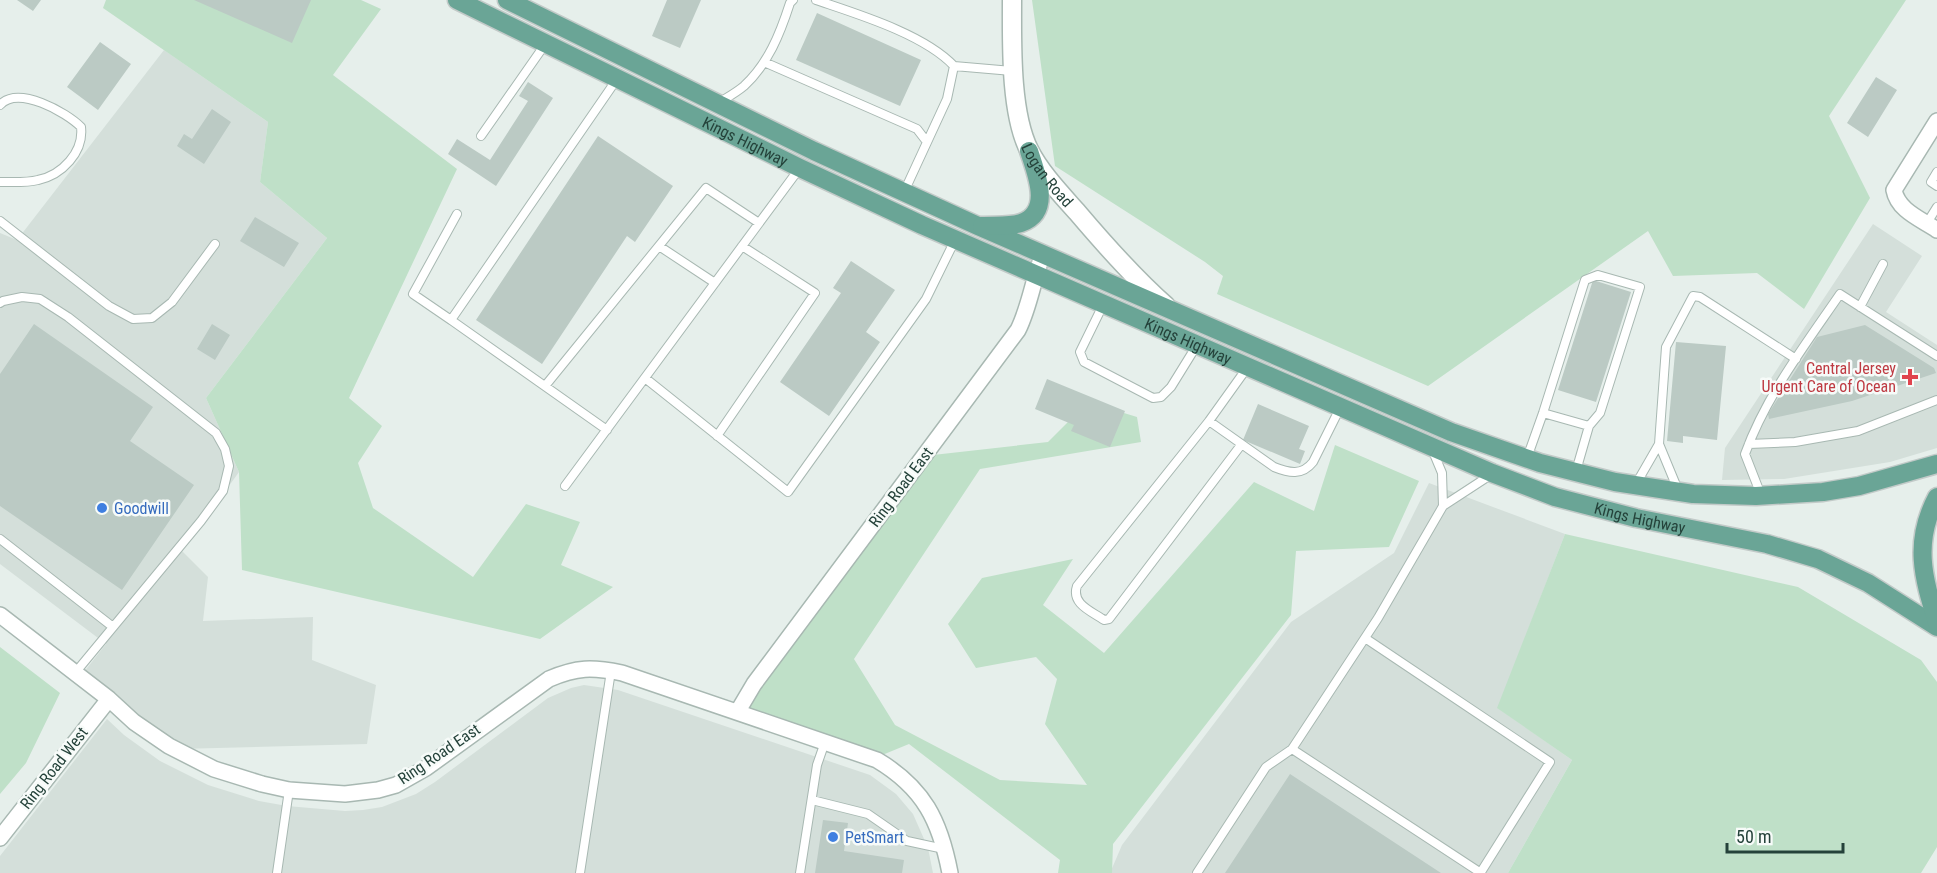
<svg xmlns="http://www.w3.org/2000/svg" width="1937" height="873" viewBox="0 0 1937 873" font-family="'Roboto Condensed',sans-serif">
<rect width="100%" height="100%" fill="#e6efeb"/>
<!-- built -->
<path fill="#d4dfda" d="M164,50L268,122L260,182L327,238L206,398L239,472L182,551L208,577L203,621L313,617L312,660L376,685L367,744L178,749L80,677L106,644L0,564V233L17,240Z
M1873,224L1922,256L1886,312L1937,345V448L1890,462L1784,479L1722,480L1725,448Z
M1429,483L1565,534L1498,708L1572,760L1508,873H1110L1122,845L1291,622L1394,553Z
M584,685L618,690L870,775L896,794L913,814L928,848L933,873H0V856L107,719L124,735L160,761L208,785L259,801L287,806L345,811L363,810L382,807L416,794L435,782L548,698L571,688Z"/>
<!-- green -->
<path fill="#bfe0c8" d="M106,0H361L381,9L333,75L457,169L349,398L382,426L358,463L373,508L473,577L526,504L580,522L561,565L613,587L540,639L242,570L239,472L206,398L327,238L260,182L268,122L103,8Z
M1032,0H1906L1829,116L1870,198L1804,309L1757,273L1673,276L1648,231L1428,386L1217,294L1223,276L1205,262L1055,166Z
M1088,402L1137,417L1141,442L980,469L854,659L895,725L1000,780L1087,785L1045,724L1057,679L1036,657L976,668L948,624L982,578L1073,559L1043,605L1104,653L1254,482L1314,511L1335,445L1419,481L1389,547L1296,551L1291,615L1113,844L1112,873H1058L1060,860L909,744L870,760L733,713L924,456L1048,442Z
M1565,534L1798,587L1921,660L1937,682V847L1921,873H1508L1572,760L1497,708Z
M0,647L60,693L26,763L0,794Z"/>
<!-- building -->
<path fill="#bbcac4" d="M17,0H41L33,11Z
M194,0H311L292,43Z
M667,0H701L680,48L652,36Z
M817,13L921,60L900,106L796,60Z
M100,42L131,64L98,110L67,87Z
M1876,77L1897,90L1868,137L1847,123Z
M528,82L553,98L496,186L448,154L457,139L490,160L528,101L519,96Z
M212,109L231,122L204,164L177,146L184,134L192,139Z
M598,136L673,186L635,242L627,236L542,364L476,320Z
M255,217L299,243L284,267L240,241Z
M851,261L895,290L866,332L880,342L829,416L780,382L841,293L833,288Z
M1593,280L1631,292L1596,402L1558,390Z
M34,324L153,407L130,441L194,485L122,590L0,506V374Z
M212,324L230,335L215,360L197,349Z
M1865,325L1934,368L1936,373L1852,401L1769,419L1768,414L1817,337Z
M1676,342L1726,346L1717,440L1683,436V443L1667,441Z
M1047,379L1125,411L1110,447L1071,431L1074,425L1035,409Z
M1258,404L1309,426L1299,449L1305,451L1300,464L1243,440Z
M1290,774L1441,873H1225Z
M823,820L848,823L844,851L904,860L902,873H815Z"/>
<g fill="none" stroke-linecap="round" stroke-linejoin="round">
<defs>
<path id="service" d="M816,0C857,14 924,34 954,66L947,99L904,192
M764,62L917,129L927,142
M954,66L1012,71
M720,102C728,97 737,92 744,86C768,64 780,34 790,3L793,0
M0,105C18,85 66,112 81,127C84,152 62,175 38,180C26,183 12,182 0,182
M481,136L546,43
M1937,172L1931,182L1937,186
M0,221L109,306L133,319L152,318L172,302L215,244
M1927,223L1937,207
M659,246L715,283
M0,303L3,301L22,297L40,299L68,317L216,433L225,449L229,466L223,491L201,521L75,673
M1103,305L1080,352L1084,362L1153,398L1161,397L1171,387L1197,345
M1860,307L1883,264
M451,320L413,294L457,214
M645,378L788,492L926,299L955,240
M545,386L706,188L759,223
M1543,413L1589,426
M1209,421L1274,467C1289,473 1302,476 1313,462L1340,408
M607,430L451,320L617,79
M717,436L815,293L742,246
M1659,444L1666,347L1693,296L1700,297L1796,359
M1749,444L1795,442L1858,431L1937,400
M1241,445L1109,619L1104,620C1091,611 1071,604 1077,586L1209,421L1247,368
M1432,449L1442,473L1443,506
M1527,458L1543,413L1585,280L1598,275L1640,287L1600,413L1589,426L1576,471
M1636,484L1659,444L1678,490
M565,486L799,169
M1761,495L1745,454C1766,396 1805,345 1840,294L1937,356
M0,539L113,627
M1365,638L1550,762L1481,872
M812,800L868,814L907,841L944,849
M277,873L289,790
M580,873L611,671
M800,873L817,765L825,742
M1197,873L1266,767L1292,749
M1481,873L1292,749L1378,618L1443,506L1492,474"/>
<path id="minor" d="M1937,121L1894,190C1898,211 1921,219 1937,230
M0,615L109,699L134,722L169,746L214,769L262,784L289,790L345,794L378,790L396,785L426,768L549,679C577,667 592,667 622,673L877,760C924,788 940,821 950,873
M738,711L754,684L1018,330C1030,306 1033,279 1043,254
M0,838L109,699"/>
<g id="tertiary">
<path id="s1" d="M1012,0C1012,43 1010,112 1029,150C1040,172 1061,194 1077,212C1105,245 1133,277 1166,306"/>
</g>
<g id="primary">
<path id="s2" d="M457,0L800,168L922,225L1492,473L1555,497L1636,518L1767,544L1818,559L1868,583L1937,627"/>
<path d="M507,0L814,151L978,226L1451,432L1540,463L1615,482L1693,494L1756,496L1823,492L1859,486L1937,464"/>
<path d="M982,226C994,225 1009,227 1021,223C1053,212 1036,173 1029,151"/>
<path d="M1937,497C1913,542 1923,577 1937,622"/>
</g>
</defs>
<!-- service casing -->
<use href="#service" stroke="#a8b8b2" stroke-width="10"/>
<!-- minor casing -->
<use href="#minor" stroke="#a8b8b2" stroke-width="18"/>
<!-- tertiary casing -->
<use href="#tertiary" stroke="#a8b8b2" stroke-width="21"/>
<!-- primary casing -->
<use href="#primary" stroke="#c2cac8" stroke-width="21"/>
<!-- service -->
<use href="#service" stroke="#fff" stroke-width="8"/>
<!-- minor -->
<use href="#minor" stroke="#fff" stroke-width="15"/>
<!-- tertiary -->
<use href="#tertiary" stroke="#fff" stroke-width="18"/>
<!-- primary -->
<use href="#primary" stroke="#6aa596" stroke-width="18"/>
</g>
<!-- markers -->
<path fill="#e0444e" stroke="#f7fbf9" stroke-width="2" d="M1907 368h6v6h6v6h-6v6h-6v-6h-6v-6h6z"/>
<g fill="#3f7fe0" stroke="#f7fbf9" stroke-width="2">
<circle cx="102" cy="508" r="6"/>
<circle cx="833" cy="837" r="6"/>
</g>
<g text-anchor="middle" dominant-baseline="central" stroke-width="5" stroke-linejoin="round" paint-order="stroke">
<!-- street labels -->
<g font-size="16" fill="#24423a" stroke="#f7fbf9">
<text stroke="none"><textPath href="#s2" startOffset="321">Kings Highway</textPath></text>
<text stroke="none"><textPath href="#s1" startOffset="183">Logan Road</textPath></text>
<text stroke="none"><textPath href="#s2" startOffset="807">Kings Highway</textPath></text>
<text transform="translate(901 487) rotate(-53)">Ring Road East</text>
<text stroke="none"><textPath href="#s2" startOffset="1293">Kings Highway</textPath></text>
<text transform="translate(439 754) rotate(-34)">Ring Road East</text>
<text transform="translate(54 768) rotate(-52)">Ring Road West</text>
</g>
<!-- health labels -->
<g font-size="16" fill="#be3a42" stroke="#f7fbf9" text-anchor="end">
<text x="1896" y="368">Central Jersey<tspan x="1896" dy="18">Urgent Care of Ocean</tspan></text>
</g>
<!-- shop labels -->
<g font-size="16" fill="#366cbe" stroke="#f7fbf9" text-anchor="start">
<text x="114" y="508">Goodwill</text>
<text x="845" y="837">PetSmart</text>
</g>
</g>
<!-- scale -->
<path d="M1727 843v9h116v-9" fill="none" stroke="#24423a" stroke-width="3"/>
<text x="1736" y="843" font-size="18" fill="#24423a" stroke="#f7fbf9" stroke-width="4.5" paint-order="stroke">50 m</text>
</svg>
